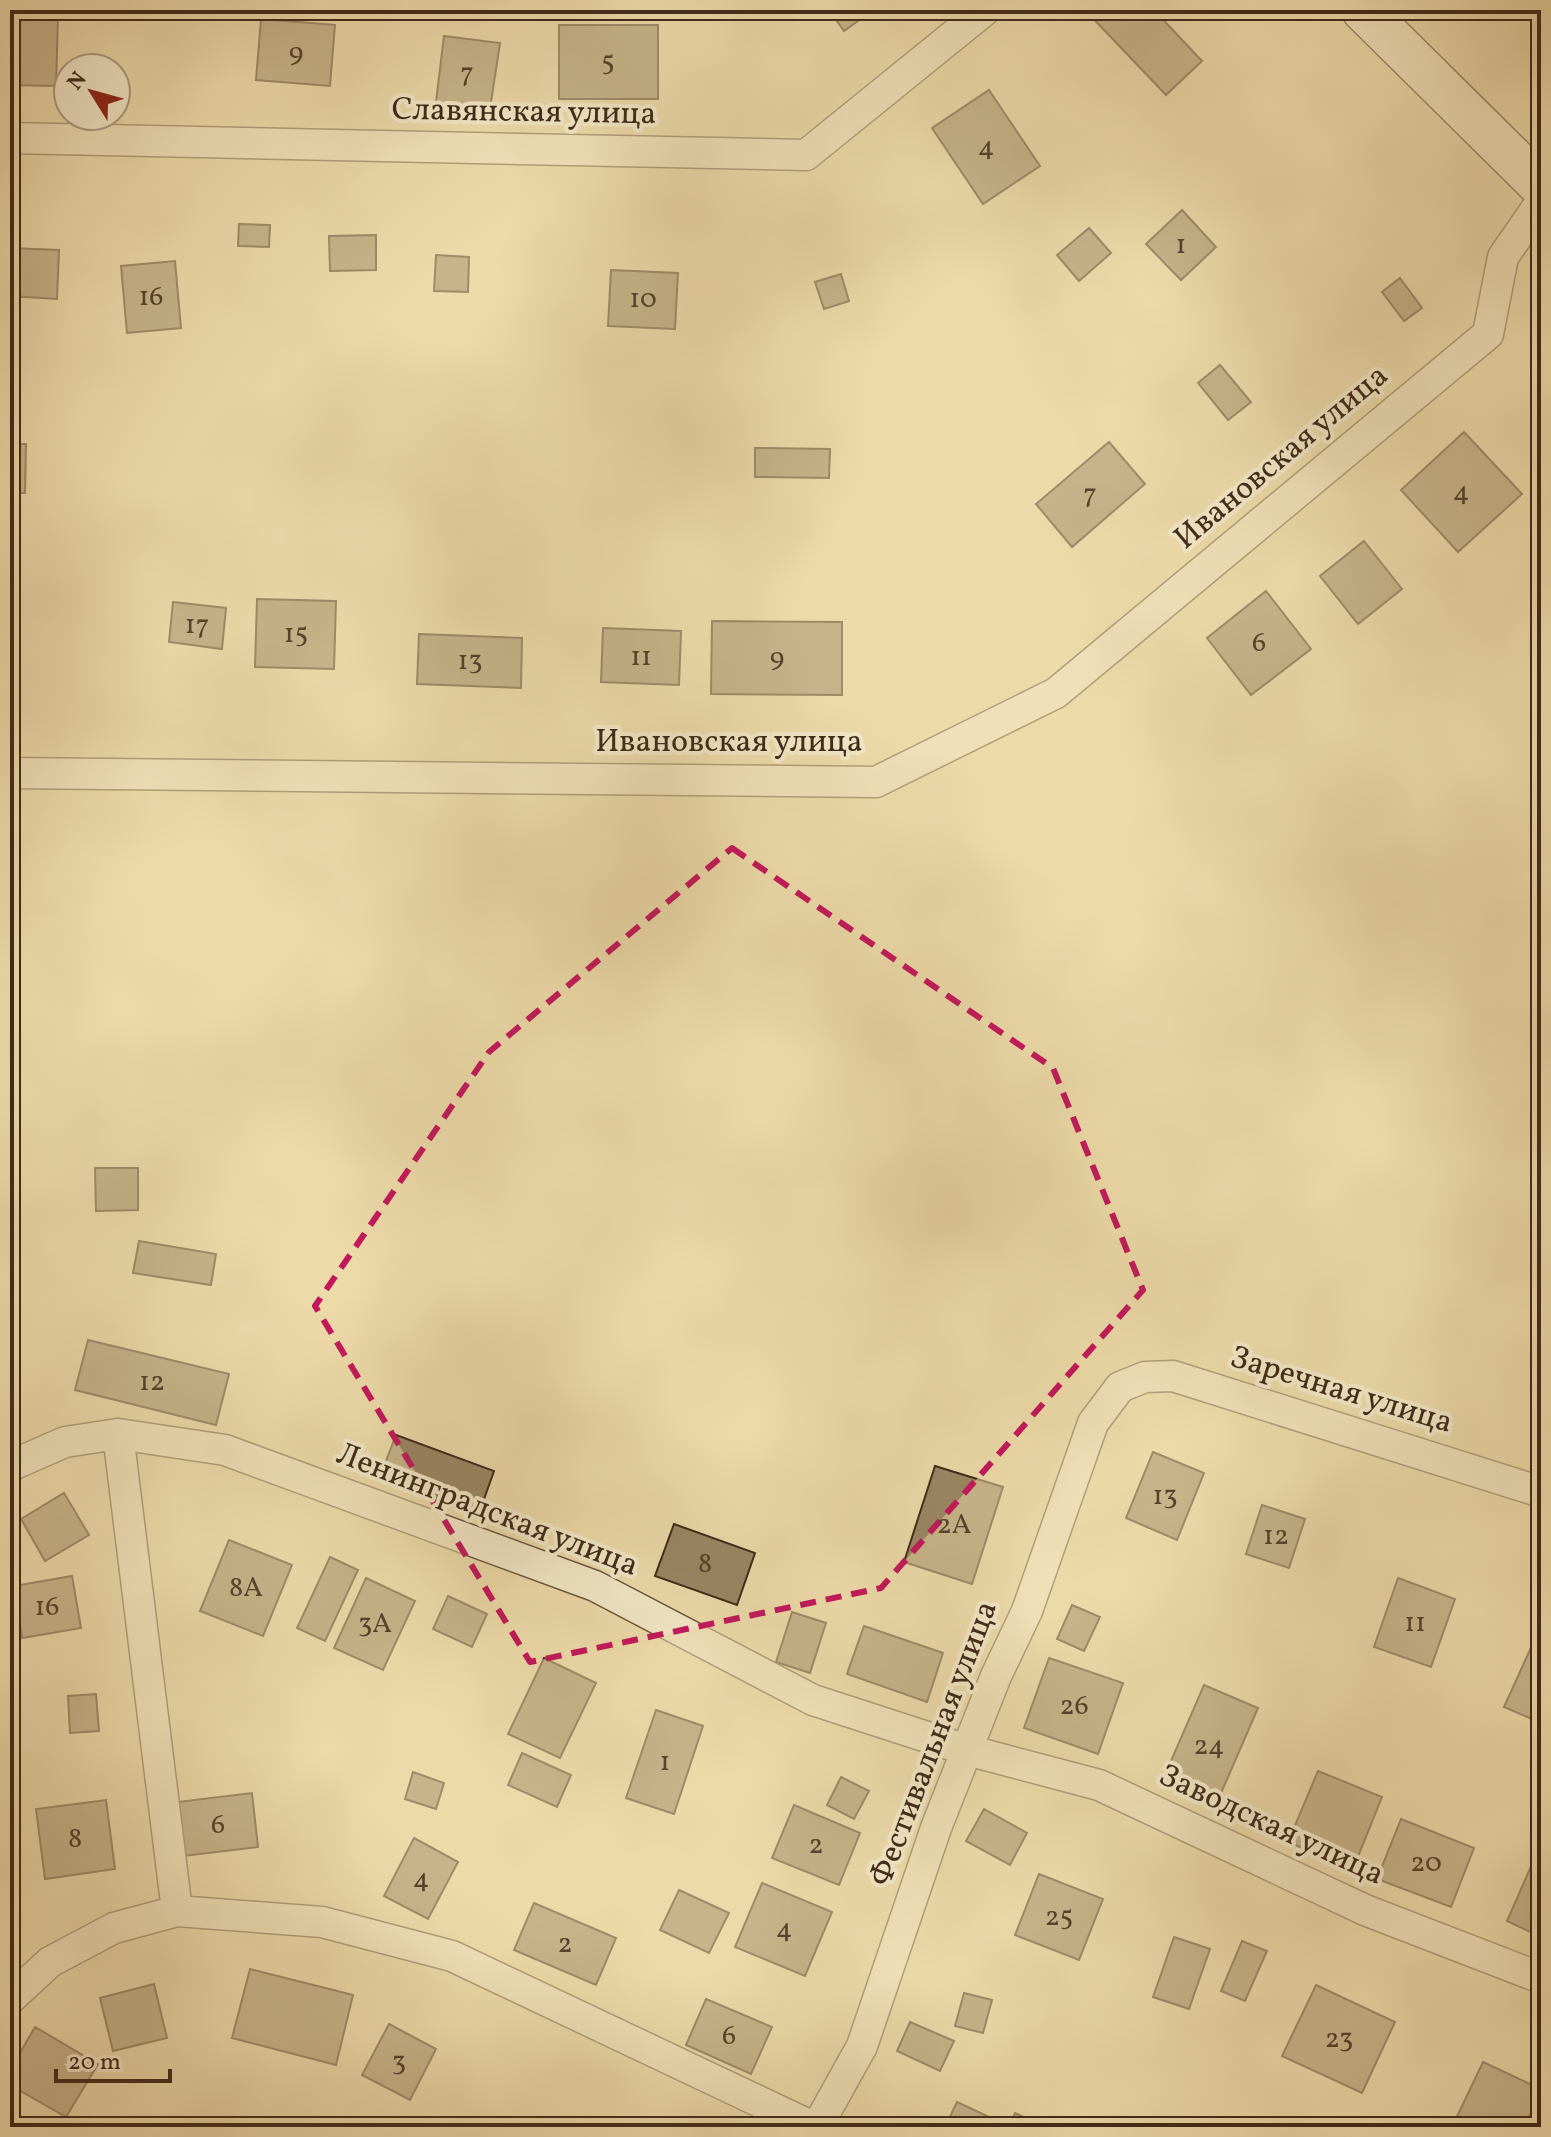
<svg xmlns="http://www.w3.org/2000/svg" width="1551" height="2137" viewBox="0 0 1551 2137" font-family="Vollkorn,serif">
<rect width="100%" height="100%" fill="#eddaa9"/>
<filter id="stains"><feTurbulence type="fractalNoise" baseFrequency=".0025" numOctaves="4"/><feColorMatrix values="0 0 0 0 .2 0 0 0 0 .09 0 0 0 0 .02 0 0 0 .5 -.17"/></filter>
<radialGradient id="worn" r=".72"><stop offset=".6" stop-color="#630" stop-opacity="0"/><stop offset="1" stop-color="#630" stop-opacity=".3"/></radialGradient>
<!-- building -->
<path fill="#9a8664" stroke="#402a1a" stroke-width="2" d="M829,10H873L844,31Z
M1085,10H1154L1202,61L1166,95Z
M10,16L58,17L56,86L10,85Z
M261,19L335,25L330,86L256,80Z
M559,25H658V99H559Z
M444,36L500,43L490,109L436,102Z
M989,90L1040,166L983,204L932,128Z
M1182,210L1216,247L1181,280L1146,244Z
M239,224L270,225L269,247L238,246Z
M1089,228L1111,253L1079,281L1057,255Z
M376,235V270L330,271L329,236Z
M10,248L59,250L57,299L10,296Z
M436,255L469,257L468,292L434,291Z
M175,261L181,328L127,333L121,266Z
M611,270L678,273L675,329L608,326Z
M841,274L849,301L824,309L815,282Z
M1400,278L1422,308L1404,321L1382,292Z
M1220,365L1251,402L1228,420L1198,383Z
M1464,432L1522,494L1458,552L1401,490Z
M1109,442L1145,484L1072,547L1036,504Z
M10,444H26L25,493H10Z
M755,448L830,449L829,478L755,477Z
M1364,541L1402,589L1358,624L1320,576Z
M1266,591L1311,649L1251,695L1207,638Z
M257,599L336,601L334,669L255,667Z
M173,602L226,608L222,649L169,642Z
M712,621L842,622V695L711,694Z
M603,628L681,631L679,685L601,682Z
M419,634L522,638L521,688L417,684Z
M95,1168H138V1210L96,1211Z
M139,1241L216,1254L211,1285L133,1273Z
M88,1340L229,1374L216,1425L75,1390Z
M396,1435L494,1471L478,1516L379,1479Z
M1153,1452L1204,1473L1177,1540L1126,1518Z
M935,1466L1003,1487L972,1584L904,1562Z
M64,1493L89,1535L45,1561L21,1519Z
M1262,1505L1305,1519L1289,1568L1246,1554Z
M674,1524L755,1553L737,1605L655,1576Z
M229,1540L292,1565L263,1636L200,1611Z
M330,1557L358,1570L325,1641L297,1628Z
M72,1576L81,1628L22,1638L14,1586Z
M366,1578L415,1601L383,1670L334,1648Z
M1398,1578L1455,1599L1431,1667L1374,1647Z
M448,1596L487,1614L472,1647L433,1629Z
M1072,1605L1100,1617L1084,1651L1057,1639Z
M792,1612L826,1623L810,1673L776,1662Z
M864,1626L943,1653L927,1702L847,1674Z
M1538,1632L1541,1633V1723L1504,1707Z
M544,1658L596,1683L560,1758L508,1734Z
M1049,1658L1123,1683L1098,1754L1024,1728Z
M1204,1685L1258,1708L1215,1807L1161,1784Z
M96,1694L99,1731L70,1733L68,1696Z
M656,1710L703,1726L674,1814L626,1798Z
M522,1753L571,1775L557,1807L508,1785Z
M1318,1771L1382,1797L1353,1869L1288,1842Z
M413,1772L444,1783L436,1809L405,1799Z
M841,1777L869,1791L854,1819L827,1805Z
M252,1793L258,1847L184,1856L177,1802Z
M106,1800L115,1869L45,1879L36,1809Z
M794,1805L860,1833L839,1885L772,1858Z
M984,1809L1027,1833L1010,1865L966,1841Z
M1401,1819L1474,1848L1451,1907L1377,1879Z
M414,1838L458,1862L428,1919L384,1896Z
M1532,1864L1541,1868V1937L1507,1921Z
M1039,1874L1103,1899L1079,1960L1015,1935Z
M762,1883L832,1912L805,1976L735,1947Z
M679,1890L729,1913L709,1953L660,1930Z
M534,1903L616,1938L596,1985L514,1950Z
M1174,1937L1210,1949L1189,2009L1153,1997Z
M1242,1941L1267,1951L1245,2001L1221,1991Z
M250,1969L353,1995L336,2065L232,2038Z
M154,1984L167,2038L113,2051L100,1998Z
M1316,1985L1395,2022L1362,2093L1282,2056Z
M964,1993L992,2000L983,2033L955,2026Z
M706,1999L772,2027L751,2074L686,2045Z
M910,2022L954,2041L940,2071L897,2051Z
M389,2024L436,2049L410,2100L362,2075Z
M35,2027L98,2064L66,2117L10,2085V2070Z
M1483,2062L1541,2089L1525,2127H1452Z
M957,2102L989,2117L984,2127H945Z
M1015,2113L1045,2127H1009Z"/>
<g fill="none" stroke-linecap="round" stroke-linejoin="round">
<defs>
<path id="street" d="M10,138L806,155L985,10
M10,773L876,782L1056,693L1488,334L1503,257L1541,202
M118,1434L177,1911
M10,1466L65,1442L118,1434L225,1450L595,1586L813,1700L967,1750L1099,1785L1365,1910L1541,1978
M10,1999L50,1962L114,1928L177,1911L322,1922L452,1956L813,2127
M817,2127L862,2046L936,1828L996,1676L1027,1611L1093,1423L1120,1387L1145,1377L1173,1376L1541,1492"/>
<path id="secondary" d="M1363,10L1541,186"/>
</defs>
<!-- street casing -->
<use href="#street" stroke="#6b563e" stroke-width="33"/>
<!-- secondary casing -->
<use href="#secondary" stroke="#402a1a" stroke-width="45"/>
<!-- street -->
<use href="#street" stroke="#f3e7c7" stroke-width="30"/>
<!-- secondary -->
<use href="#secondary" stroke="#f3e7c7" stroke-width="42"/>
</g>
<!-- marked area -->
<path d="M0 0H1551V2137H0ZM732,848L1053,1068L1143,1290L881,1588L530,1662L315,1306L489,1052Z" fill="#eddaa9" fill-opacity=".55" fill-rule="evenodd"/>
<path fill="none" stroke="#c2185b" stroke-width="6" stroke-dasharray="16 10" stroke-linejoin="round" d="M732,848L1053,1068L1143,1290L881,1588L530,1662L315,1306L489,1052Z"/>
<g text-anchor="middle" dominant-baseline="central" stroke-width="8" stroke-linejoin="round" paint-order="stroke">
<!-- number labels -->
<g font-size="28" fill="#56412c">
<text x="296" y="53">9</text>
<text x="608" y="62">5</text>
<text x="467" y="73">7</text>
<text x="986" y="147">4</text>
<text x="1181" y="245">1</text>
<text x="151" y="297">16</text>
<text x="643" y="299">10</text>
<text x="1461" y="492">4</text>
<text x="1090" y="494">7</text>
<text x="197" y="625">17</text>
<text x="296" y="634">15</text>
<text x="1259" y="643">6</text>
<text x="641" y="657">11</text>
<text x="777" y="658">9</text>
<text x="470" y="661">13</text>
<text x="152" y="1382">12</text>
<text x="1165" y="1496">13</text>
<text x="954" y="1525">2А</text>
<text x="1276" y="1536">12</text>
<text x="705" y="1564">8</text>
<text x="246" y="1588">8А</text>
<text x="47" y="1607">16</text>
<text x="1415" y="1623">11</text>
<text x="375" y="1624">3А</text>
<text x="1074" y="1706">26</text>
<text x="1209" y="1746">24</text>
<text x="665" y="1762">1</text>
<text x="218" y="1825">6</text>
<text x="75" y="1839">8</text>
<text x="816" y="1845">2</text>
<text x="1426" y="1863">20</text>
<text x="421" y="1879">4</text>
<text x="1059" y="1917">25</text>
<text x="784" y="1929">4</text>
<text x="565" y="1944">2</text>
<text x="729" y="2036">6</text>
<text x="1339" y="2039">23</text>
<text x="399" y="2062">3</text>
</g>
<!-- street labels -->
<g font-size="32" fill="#402a1a" stroke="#f3e7c7">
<text transform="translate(524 113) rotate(1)">Славянская улица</text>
<text transform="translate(1282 458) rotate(-40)">Ивановская улица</text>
<text x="729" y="743">Ивановская улица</text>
<text transform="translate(1341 1391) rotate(17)">Заречная улица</text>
<text transform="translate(487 1511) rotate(21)">Ленинградская улица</text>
<text transform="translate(935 1744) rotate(-69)">Фестивальная улица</text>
<text transform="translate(1271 1826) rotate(25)">Заводская улица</text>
</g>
</g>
<!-- margin -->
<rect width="1551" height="2137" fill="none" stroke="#eddaa9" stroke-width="40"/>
<rect x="12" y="12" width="1527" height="2113" fill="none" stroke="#402a1a" stroke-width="4"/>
<rect x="20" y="20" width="1511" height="2097" fill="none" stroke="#402a1a" stroke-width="2"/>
<!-- north arrow -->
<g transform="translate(92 92) rotate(307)"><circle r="38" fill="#f3e7c7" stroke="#ab9b82" stroke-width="2"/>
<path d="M0-6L14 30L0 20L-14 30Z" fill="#8f2418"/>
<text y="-12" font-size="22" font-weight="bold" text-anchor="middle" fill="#402a1a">N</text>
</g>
<!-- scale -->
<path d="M56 2069v12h114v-12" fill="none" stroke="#402a1a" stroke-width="4"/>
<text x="68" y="2069" font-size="24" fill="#402a1a" stroke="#f3e7c7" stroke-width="6" paint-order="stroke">20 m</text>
<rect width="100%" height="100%" filter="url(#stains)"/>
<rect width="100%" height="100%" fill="url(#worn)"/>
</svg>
